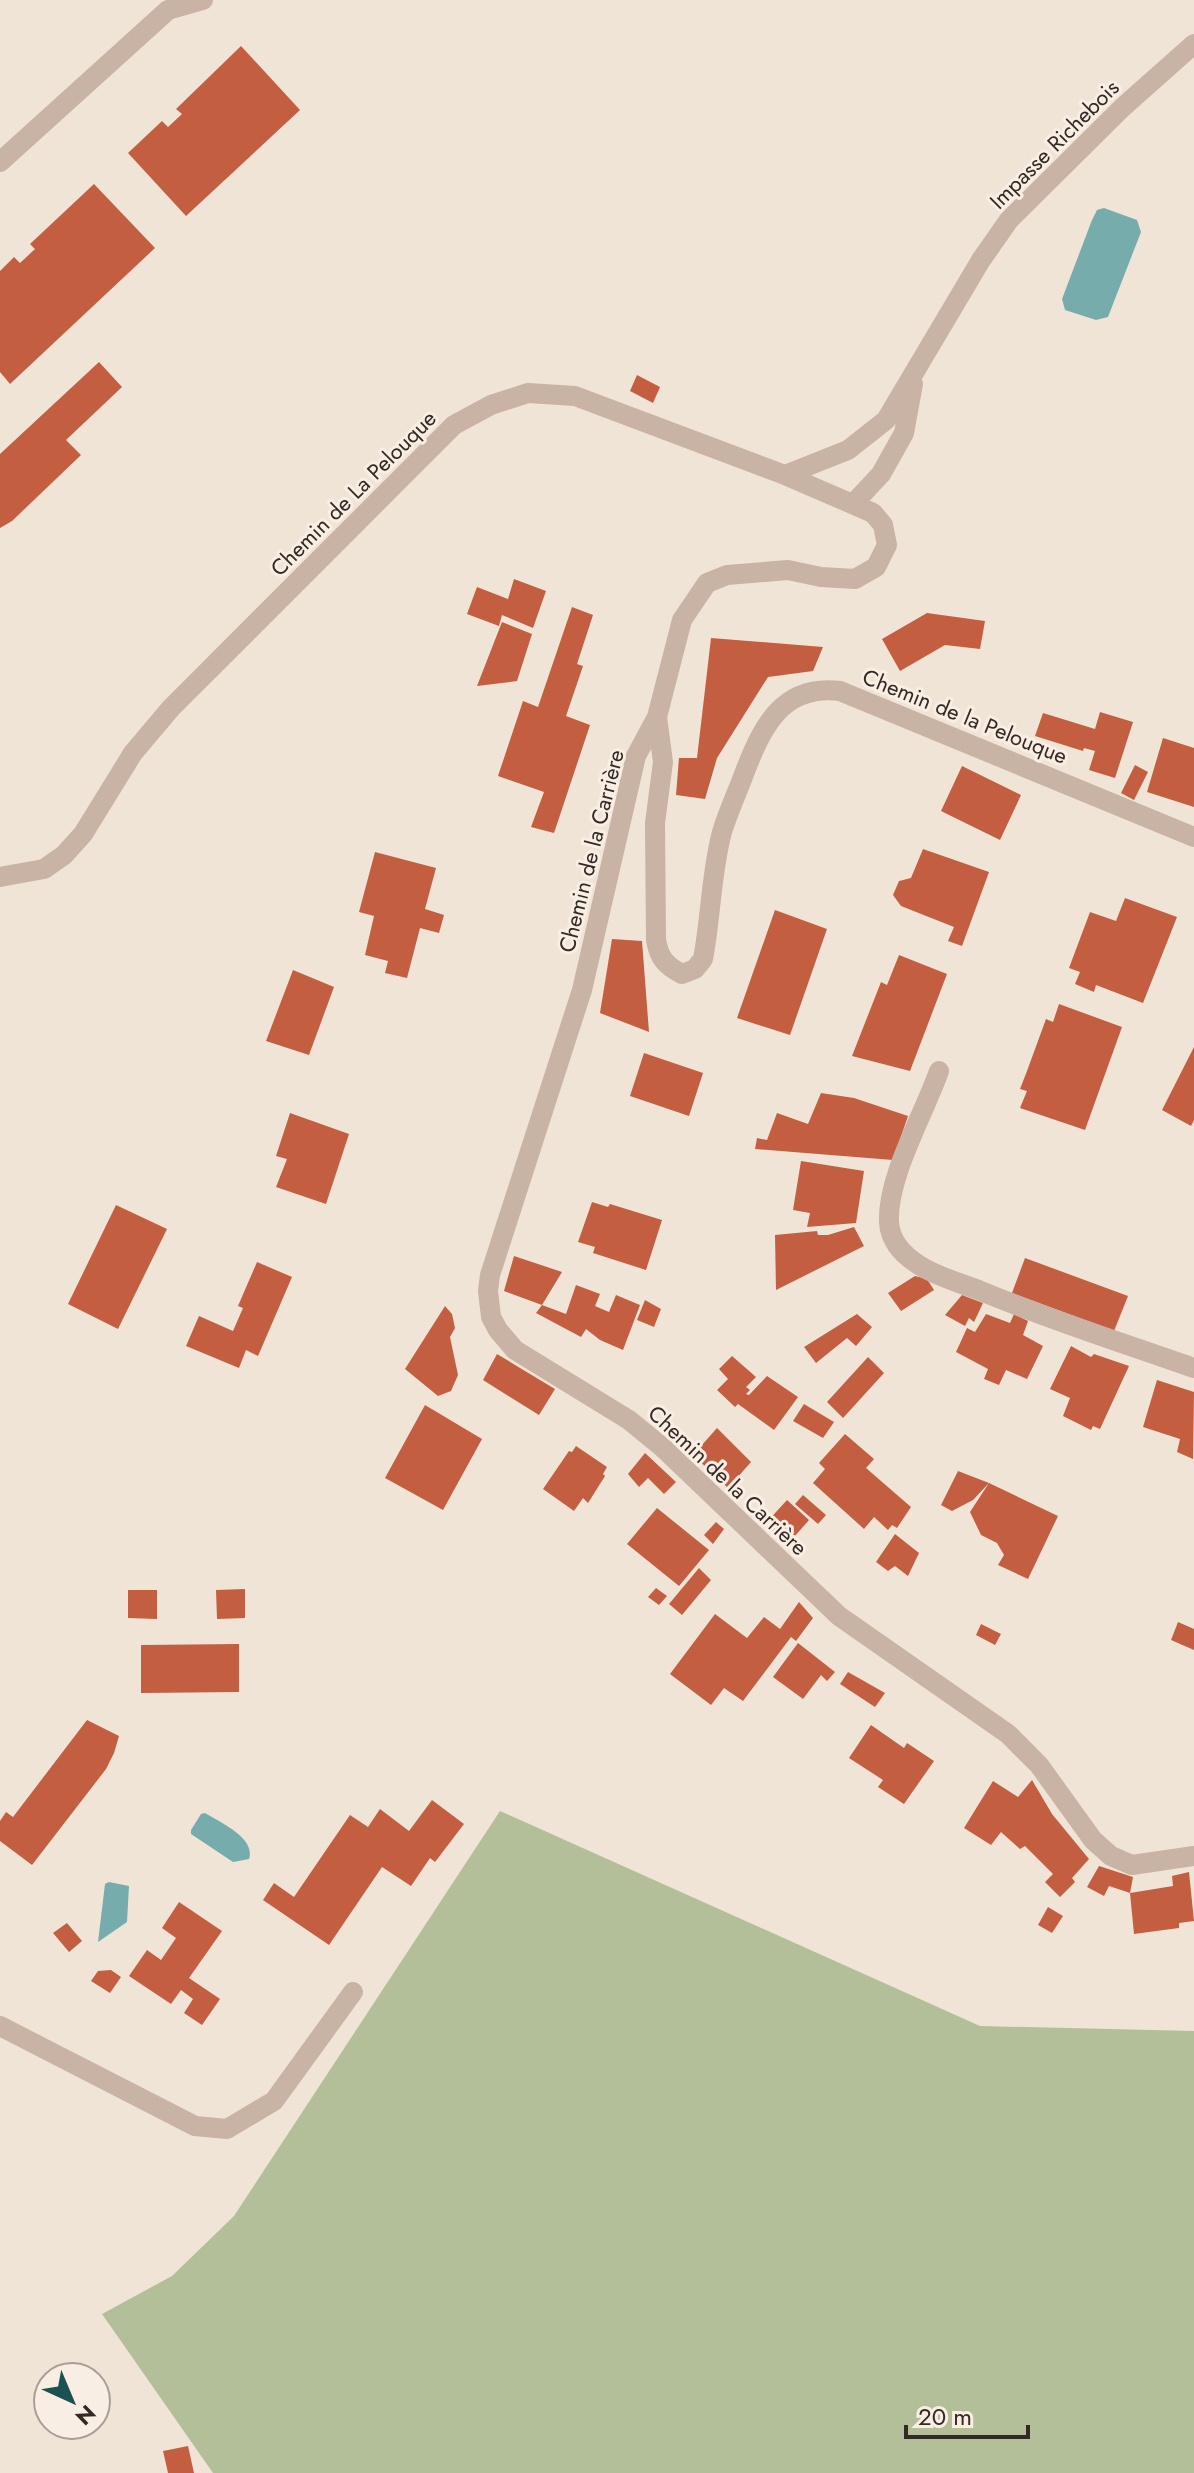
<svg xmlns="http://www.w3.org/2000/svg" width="1194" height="2473" viewBox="0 0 1194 2473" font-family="Jost,sans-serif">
<rect width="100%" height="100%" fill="#f0e4d7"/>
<!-- green -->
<path fill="#b3bf98" d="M500,1811L980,2026L1194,2031V2473H213L102,2314L172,2276L234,2216Z"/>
<!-- water -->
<path fill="#77acad" d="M1104,208L1137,220L1141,232L1108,317L1096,320L1065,310L1062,299L1092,220L1097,210Z
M205,1813C221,1823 256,1838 249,1859L233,1862L191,1834V1830L201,1814Z
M109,1882L129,1886L127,1922L98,1942L105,1884Z"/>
<!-- building -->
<path fill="#c45e41" d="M241,46L300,110L186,216L128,153L162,121L168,127L182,114L176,109Z
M94,184L155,248L10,384L0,372V271L14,257L20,263L35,249L30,244Z
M99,362L122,387L66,440L81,455L12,521L0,528V454Z
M637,375L660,387L653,403L630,391Z
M514,579L546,591L533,628L502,615L499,626L467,614L477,587L508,599Z
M572,607L593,615L577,664L583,666L566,716L590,725L554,833L531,827L544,792L498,776L523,701L538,707Z
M927,613L985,621L980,649L945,645L900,671L882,639Z
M502,622L532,634L517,681L477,686Z
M711,638L823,647L813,671L768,677L717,758L705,799L676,795L679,758H697Z
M1100,712L1133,722L1115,778L1089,770L1095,751L1084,748L1083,751L1035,736L1043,713L1095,729Z
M1163,738L1194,748V807L1147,792Z
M1135,765L1148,772L1134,800L1121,793Z
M962,766L1021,795L1000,840L941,811Z
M923,849L989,872L962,946L948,941L954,927L901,906L893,895L899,881L911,878Z
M375,852L436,868L425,909L444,915L439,933L420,928L407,978L385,973L388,961L365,955L374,916L359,912Z
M1125,898L1177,917L1143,1003L1096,985L1094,992L1075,984L1080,972L1069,968L1090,912L1116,921Z
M775,910L827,929L790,1035L737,1018Z
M612,939L642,941L649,1032L600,1013Z
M899,955L947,974L910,1071L852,1056L881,982L887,985Z
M293,970L334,987L309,1055L266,1041Z
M1059,1004L1122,1027L1085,1130L1020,1108L1027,1091L1020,1089L1027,1071L1046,1019L1053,1022Z
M1194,1047V1120L1191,1126L1162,1110Z
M644,1053L703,1073L689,1116L630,1096Z
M821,1093L854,1098L908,1116L893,1160L755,1149L757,1138L767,1140L777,1113L808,1124Z
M290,1113L349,1134L326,1204L276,1187L287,1159L276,1156Z
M801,1161L864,1171L856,1223L807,1227L810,1213L793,1210Z
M592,1202L608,1207L610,1204L662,1220L646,1270L593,1253L595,1247L578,1242Z
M116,1205L167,1229L118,1329L68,1304Z
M854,1227L864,1246L776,1290L775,1235L817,1231L818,1235H828Z
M514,1256L562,1272L542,1305L504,1291Z
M1025,1258L1128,1296L1114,1331L1012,1293Z
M257,1262L292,1277L258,1356L246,1350L239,1368L186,1346L199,1316L233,1331L243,1308L238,1306Z
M915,1276L927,1279L934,1290L901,1311L888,1293Z
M576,1285L600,1294L595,1306L609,1312L616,1295L640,1305L623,1350L600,1340L586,1329L581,1337L536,1313L542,1305L566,1314Z
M962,1295L983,1303L974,1322L969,1318L965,1326L945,1315Z
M645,1300L661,1309L654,1327L637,1320Z
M445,1306L452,1314L455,1328L450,1337L458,1375L451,1391L438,1396L405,1369Z
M857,1314L872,1327L856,1346L847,1338L816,1363L804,1347Z
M986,1314L1010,1323L1014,1314L1028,1321L1023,1335L1043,1346L1027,1379L1006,1370L999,1385L984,1379L988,1369L956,1352L967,1328L975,1332Z
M1071,1346L1091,1357L1094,1354L1129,1366L1100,1429L1093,1426L1091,1430L1063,1416L1070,1398L1050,1389Z
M497,1354L555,1389L539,1415L483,1380Z
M732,1356L756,1377L746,1387L750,1390L746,1394L749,1395L767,1376L798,1397L774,1430L738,1404L735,1407L717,1390L728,1379L719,1369Z
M868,1357L884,1373L843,1418L827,1402Z
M1157,1380L1194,1392L1193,1459L1177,1452L1180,1439L1143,1427Z
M804,1404L834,1422L823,1438L793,1421Z
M425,1405L482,1439L443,1510L385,1478Z
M717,1428L751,1462L728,1488L693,1455Z
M845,1434L874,1459L866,1468L911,1507L897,1528L892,1525L888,1530L874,1517L864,1529L813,1483L825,1469L819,1463Z
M576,1446L607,1467L603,1474L605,1476L588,1503L583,1498L574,1511L543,1489L569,1451L572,1452Z
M645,1453L676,1482L664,1494L648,1478L639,1487L628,1474Z
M958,1471L989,1483L973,1500L952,1511L941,1505Z
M989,1483L1058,1516L1028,1579L998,1565L1004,1555L997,1543L981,1535L970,1512Z
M803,1495L826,1515L818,1524L795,1504Z
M787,1500L809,1520L786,1546L765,1524Z
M657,1508L709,1550L679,1586L627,1544Z
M716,1522L724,1529L713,1544L704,1535Z
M895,1534L919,1553L908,1576L895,1566L888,1571L876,1562Z
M699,1568L711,1580L682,1615L669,1604Z
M656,1588L667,1596L659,1605L648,1597Z
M245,1589V1618L217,1619L216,1590Z
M128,1590H157V1619L128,1618Z
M799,1602L813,1618L796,1641L791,1637L743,1701L724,1688L711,1705L670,1674L715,1614L747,1638L764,1617L780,1629Z
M1178,1622L1194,1629V1650L1171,1640Z
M981,1624L1001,1634L995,1645L976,1635Z
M798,1643L835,1672L827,1681L821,1675L803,1699L773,1677Z
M239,1644V1692L141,1693V1645Z
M848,1672L885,1693L875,1707L840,1684Z
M87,1720L119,1736L114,1753L106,1769L32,1865L0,1841V1821L6,1812L13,1817Z
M871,1725L904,1748L907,1743L934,1761L904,1804L878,1787L883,1780L849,1758Z
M1032,1780L1052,1814L1089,1859L1072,1878L1075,1882L1060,1897L1045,1882L1053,1874L1025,1846L1020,1849L1001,1832L991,1845L964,1828L993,1781L1018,1797Z
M432,1800L464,1824L435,1862L430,1858L411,1886L382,1867L329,1945L263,1900L274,1883L294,1897L350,1815L368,1827L380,1809L409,1831Z
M1099,1866L1133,1877L1130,1893L1173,1886L1172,1876L1189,1872L1194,1921L1179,1923V1928L1134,1934L1130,1893L1109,1886L1104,1896L1087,1887Z
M179,1902L222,1931L189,1978L220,1999L202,2025L184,2013L193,1999L181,1990L171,2004L129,1976L147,1950L161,1960L176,1938L162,1928Z
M1048,1907L1063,1916L1052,1933L1038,1925Z
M67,1923L82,1941L69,1952L53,1933Z
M111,1970L121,1977L110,1993L91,1981L98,1971Z
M188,2446L194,2473H168L163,2451Z"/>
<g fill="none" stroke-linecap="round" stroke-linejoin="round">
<!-- lane -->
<path stroke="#c8b3a4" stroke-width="20" d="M0,162L168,10L203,0"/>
<!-- street -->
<path stroke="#c8b3a4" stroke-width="20" d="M785,475L848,450L886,420L981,260L1009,220L1123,107L1194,44
M853,504L881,474L904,433L913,384
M657,717L636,756L582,990L490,1275L488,1291L491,1317L498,1330L515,1350L629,1420L662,1447L839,1616L1008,1734L1039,1765L1093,1840L1111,1856L1132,1865L1194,1856
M0,877L44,869L64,855L83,834L133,753L171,708L454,425L491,405L528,393L575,396L785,475L873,513L883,525L887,545L876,567L855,579L821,577L788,570L727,575L707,583L682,620L657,717L663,762L655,823L656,940C659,958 666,966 682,974L695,969L703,959C711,917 711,873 722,832C728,812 737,793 744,774C762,727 782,684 840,691L1194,837
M939,1071C924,1114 887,1177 889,1222C890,1241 903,1255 919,1265C937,1277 961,1283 981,1291C1050,1320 1123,1343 1194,1368
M0,2026L195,2126L227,2129L274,2101L353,1992"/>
</g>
<g text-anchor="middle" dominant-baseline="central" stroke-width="6" stroke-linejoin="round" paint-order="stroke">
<!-- street labels -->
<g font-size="22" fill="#332925" stroke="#f8eee3">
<text transform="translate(1054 144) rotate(-45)">Impasse Richebois</text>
<text transform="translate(353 493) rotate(-45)">Chemin de La Pelouque</text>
<text transform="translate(965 716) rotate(22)">Chemin de la Pelouque</text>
<text transform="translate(591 851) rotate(-76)">Chemin de la Carrière</text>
<text transform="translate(728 1480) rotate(43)">Chemin de la Carrière</text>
</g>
</g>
<!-- north arrow -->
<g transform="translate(72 2401) rotate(136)"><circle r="38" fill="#f8eee3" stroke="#a99f97" stroke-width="2"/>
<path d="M0-6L14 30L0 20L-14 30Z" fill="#1c5153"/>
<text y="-12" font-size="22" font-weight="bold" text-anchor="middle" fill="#332925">N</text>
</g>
<!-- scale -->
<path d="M906 2425v12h122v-12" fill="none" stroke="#332925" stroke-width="4"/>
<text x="918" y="2425" font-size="24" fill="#332925" stroke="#f8eee3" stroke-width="6" paint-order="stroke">20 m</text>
</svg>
